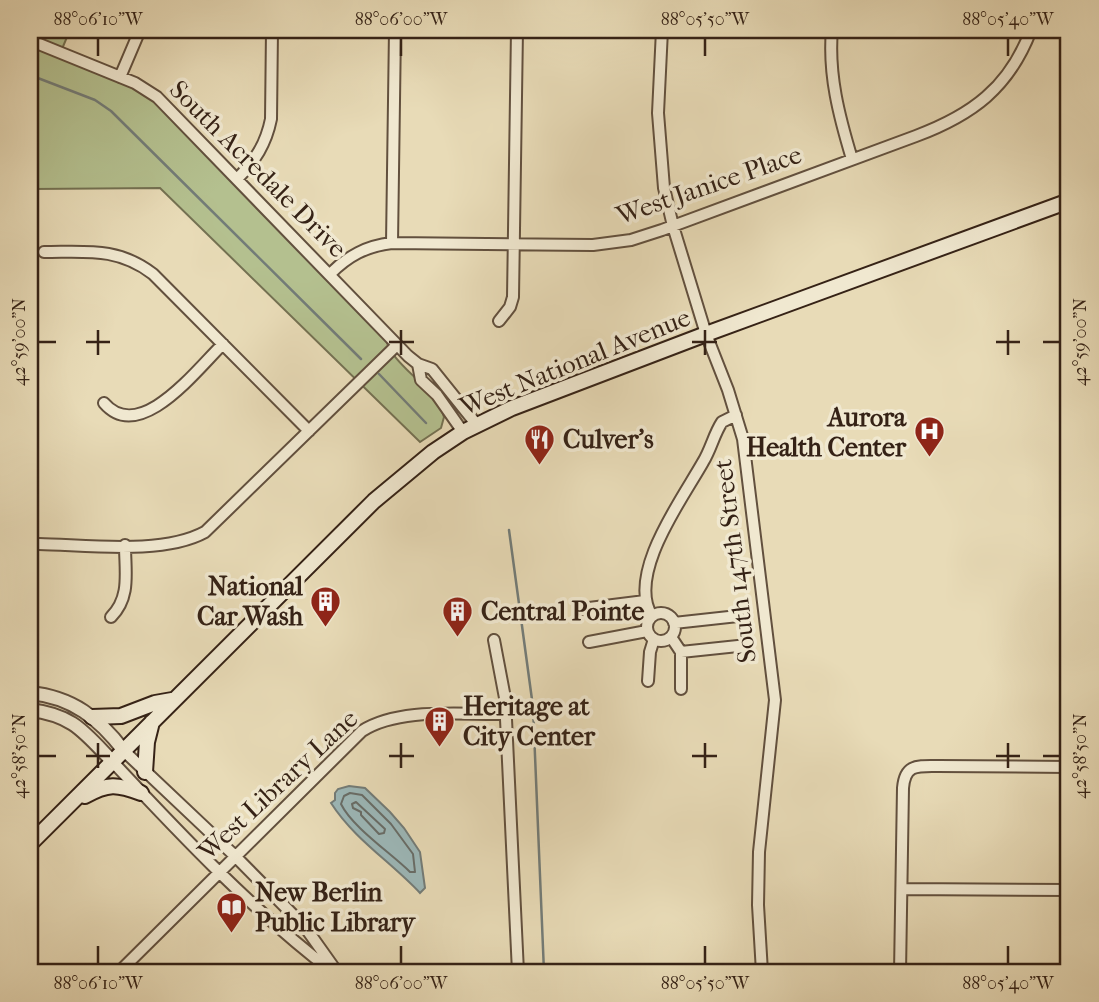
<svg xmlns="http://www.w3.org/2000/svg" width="1099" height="1002" viewBox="0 0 1099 1002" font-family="'IM FELL French Canon',serif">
<rect width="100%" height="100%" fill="#e8dbb7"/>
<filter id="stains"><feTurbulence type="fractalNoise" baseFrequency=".00286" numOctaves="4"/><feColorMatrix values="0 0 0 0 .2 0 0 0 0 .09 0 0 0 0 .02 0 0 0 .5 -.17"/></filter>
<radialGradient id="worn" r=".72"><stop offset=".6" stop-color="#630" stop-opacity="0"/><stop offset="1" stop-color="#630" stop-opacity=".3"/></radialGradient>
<!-- green -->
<path fill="#b4c08f" stroke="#747152" stroke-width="2" d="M30,30H70L59,56L147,94L386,339C391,365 435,386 444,417L441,428L420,442L160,188L33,189L34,159L30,158Z"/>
<!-- water -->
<path fill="#9cb8b9" stroke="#737c78" stroke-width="2" d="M349,786L365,788L390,812L404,828L420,852L425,888L420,893C391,862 354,839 331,803L335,800V793L338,789Z"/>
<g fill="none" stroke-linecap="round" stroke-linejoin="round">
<!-- shore -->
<path stroke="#686d68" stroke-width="2" d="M350,793L362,795L391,824L413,854L415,872H410C392,854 352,827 341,804L344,796Z
M356,802L385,829L384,833L379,834L361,815V812L353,808L352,804Z"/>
<!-- stream -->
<path stroke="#737c78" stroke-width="2.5" d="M30,75L95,100L111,111L361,359
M379,374L426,423
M509,530L533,707L544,972"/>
<defs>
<path id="minor" d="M662,30L658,113L664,188L673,226L706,334L728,390L743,439L775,700L759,852L758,905L762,972
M832,30C828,74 839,116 852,159
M39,44L135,83L157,97L408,356L418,364L432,369L477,425
M120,77L140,30
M237,179C255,161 266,144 271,119L272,30
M392,243L395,30
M44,252C86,252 118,247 153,274L309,431
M330,274C348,256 366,246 392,243L593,245L631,240L662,230L916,136C972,115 1009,88 1031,30
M499,321L510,307L513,297L517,30
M418,364L421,380L437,395L463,432
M104,403C140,445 197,369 223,344
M39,544C88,545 163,555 205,532L397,345
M581,609L645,601
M647 627a14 14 0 1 1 28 0a14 14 0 1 1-28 0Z
M652,616C626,574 683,498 703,462C711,449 714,434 722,422L736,415
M111,617C131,597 125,572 125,545
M674,623L738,616
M671,637L681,652L738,646
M494,640L505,698L518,972
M589,642L647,631
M681,652V689
M648,681L650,652L654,639
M124,751L234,855L305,927L337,972
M112,761C182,836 252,910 333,972
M902,889L1069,890
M119,972L362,731C400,707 461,715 505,714
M900,972L903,788C905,764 917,766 938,766L1069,767"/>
<path id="tertiary" d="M30,693C72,697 99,718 124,751
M30,710C73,715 84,732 112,761"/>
<path id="secondary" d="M92,717L121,716L155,703L172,700
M145,772L147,742L152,722
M85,796C108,783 117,784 141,793
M30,844L374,501L433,452L463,432L512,408L706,334L1069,201"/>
</defs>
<!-- minor casing -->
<use href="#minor" stroke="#62503e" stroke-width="14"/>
<!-- tertiary casing -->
<use href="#tertiary" stroke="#62503e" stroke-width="16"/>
<!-- secondary casing -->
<use href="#secondary" stroke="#352216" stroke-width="18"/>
<!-- minor -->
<use href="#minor" stroke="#f0e8d0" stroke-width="10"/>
<!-- tertiary -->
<use href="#tertiary" stroke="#f0e8d0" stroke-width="12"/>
<!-- secondary -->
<use href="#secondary" stroke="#f0e8d0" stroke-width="14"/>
</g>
<!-- ticks -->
<path fill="none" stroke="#352216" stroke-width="2.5" d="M98,38V56M401,38V56M705,38V56M1008,38V56M98,330V355M401,330V355M705,330V355M1008,330V355M38,342H56M86,342H110M389,342H414M692,342H717M996,342H1020M1043,342H1060M98,743V768M401,743V768M705,743V768M1008,743V768M38,756H56M86,756H110M389,756H414M692,756H717M996,756H1020M1043,756H1060M98,946V964M401,946V964M705,946V964M1008,946V964"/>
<!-- icons -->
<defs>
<symbol id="hospital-pin" viewBox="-11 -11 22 30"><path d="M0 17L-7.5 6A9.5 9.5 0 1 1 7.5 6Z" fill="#8f2418" stroke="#f0e8d0"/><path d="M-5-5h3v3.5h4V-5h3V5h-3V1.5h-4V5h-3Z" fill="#fff"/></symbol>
<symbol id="restaurant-pin" viewBox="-11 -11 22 30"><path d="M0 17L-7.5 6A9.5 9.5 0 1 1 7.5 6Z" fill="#8f2418" stroke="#f0e8d0"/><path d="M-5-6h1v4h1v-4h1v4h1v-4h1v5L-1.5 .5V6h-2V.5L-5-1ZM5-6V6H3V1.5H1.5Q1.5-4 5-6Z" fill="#fff"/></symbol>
<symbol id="building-pin" viewBox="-11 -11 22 30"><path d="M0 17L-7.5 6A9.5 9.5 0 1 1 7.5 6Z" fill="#8f2418" stroke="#f0e8d0"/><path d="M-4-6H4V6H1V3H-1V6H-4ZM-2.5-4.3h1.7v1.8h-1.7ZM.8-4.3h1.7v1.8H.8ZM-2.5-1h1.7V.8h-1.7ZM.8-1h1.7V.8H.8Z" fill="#fff"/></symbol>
<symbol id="library-pin" viewBox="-11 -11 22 30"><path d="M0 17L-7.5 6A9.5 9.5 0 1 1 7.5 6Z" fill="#8f2418" stroke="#f0e8d0"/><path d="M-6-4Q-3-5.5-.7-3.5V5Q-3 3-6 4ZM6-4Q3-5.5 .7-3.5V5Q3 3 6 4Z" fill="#fff"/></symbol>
</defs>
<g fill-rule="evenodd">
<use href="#hospital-pin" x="912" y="414" width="35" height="47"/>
<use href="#restaurant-pin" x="522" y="422" width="35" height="47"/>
<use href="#building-pin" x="308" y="584" width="35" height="47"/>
<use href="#building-pin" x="440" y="594" width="35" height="47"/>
<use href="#building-pin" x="422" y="704" width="35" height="47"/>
<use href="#library-pin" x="214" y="890" width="35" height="47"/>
</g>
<g text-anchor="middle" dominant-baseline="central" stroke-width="7" stroke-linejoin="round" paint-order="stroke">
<!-- street labels -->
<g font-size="26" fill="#352216" stroke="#f0e8d0">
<text transform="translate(258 169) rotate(45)">South Acredale Drive</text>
<text transform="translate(709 185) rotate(-19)">West Janice Place</text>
<text transform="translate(575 362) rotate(-22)">West National Avenue</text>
<text transform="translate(735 561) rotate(-97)">South 147th Street</text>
<text transform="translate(278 785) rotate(-43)">West Library Lane</text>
</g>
<!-- poi labels -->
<g font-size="26" font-weight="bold" fill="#352216" stroke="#f0e8d0" text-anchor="start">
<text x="906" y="417" text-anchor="end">Aurora<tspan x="906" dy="30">Health Center</tspan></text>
<text x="563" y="439">Culver's</text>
<text x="303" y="586" text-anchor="end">National<tspan x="303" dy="30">Car Wash</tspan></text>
<text x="481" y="611">Central Pointe</text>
<text x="463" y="706">Heritage at<tspan x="463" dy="30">City Center</tspan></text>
<text x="255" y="892">New Berlin<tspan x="255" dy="30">Public Library</tspan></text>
</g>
</g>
<!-- margin -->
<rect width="1099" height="1002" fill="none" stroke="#e8dbb7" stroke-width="77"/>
<rect x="38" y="38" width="1022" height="926" fill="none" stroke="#352216" stroke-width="2.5"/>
<g font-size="18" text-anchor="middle" fill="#352216">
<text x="98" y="25">88°06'10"W</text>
<text x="401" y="25">88°06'00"W</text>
<text x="705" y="25">88°05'50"W</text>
<text x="1008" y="25">88°05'40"W</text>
<text transform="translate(19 342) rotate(-90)" y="6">42°59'00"N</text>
<text transform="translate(1080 342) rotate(-90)" y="6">42°59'00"N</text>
<text transform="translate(19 756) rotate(-90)" y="6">42°58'50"N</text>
<text transform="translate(1080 756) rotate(-90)" y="6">42°58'50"N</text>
<text x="98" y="989">88°06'10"W</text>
<text x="401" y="989">88°06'00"W</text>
<text x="705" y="989">88°05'50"W</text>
<text x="1008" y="989">88°05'40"W</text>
</g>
<rect width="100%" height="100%" filter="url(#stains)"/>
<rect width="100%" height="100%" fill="url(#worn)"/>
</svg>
